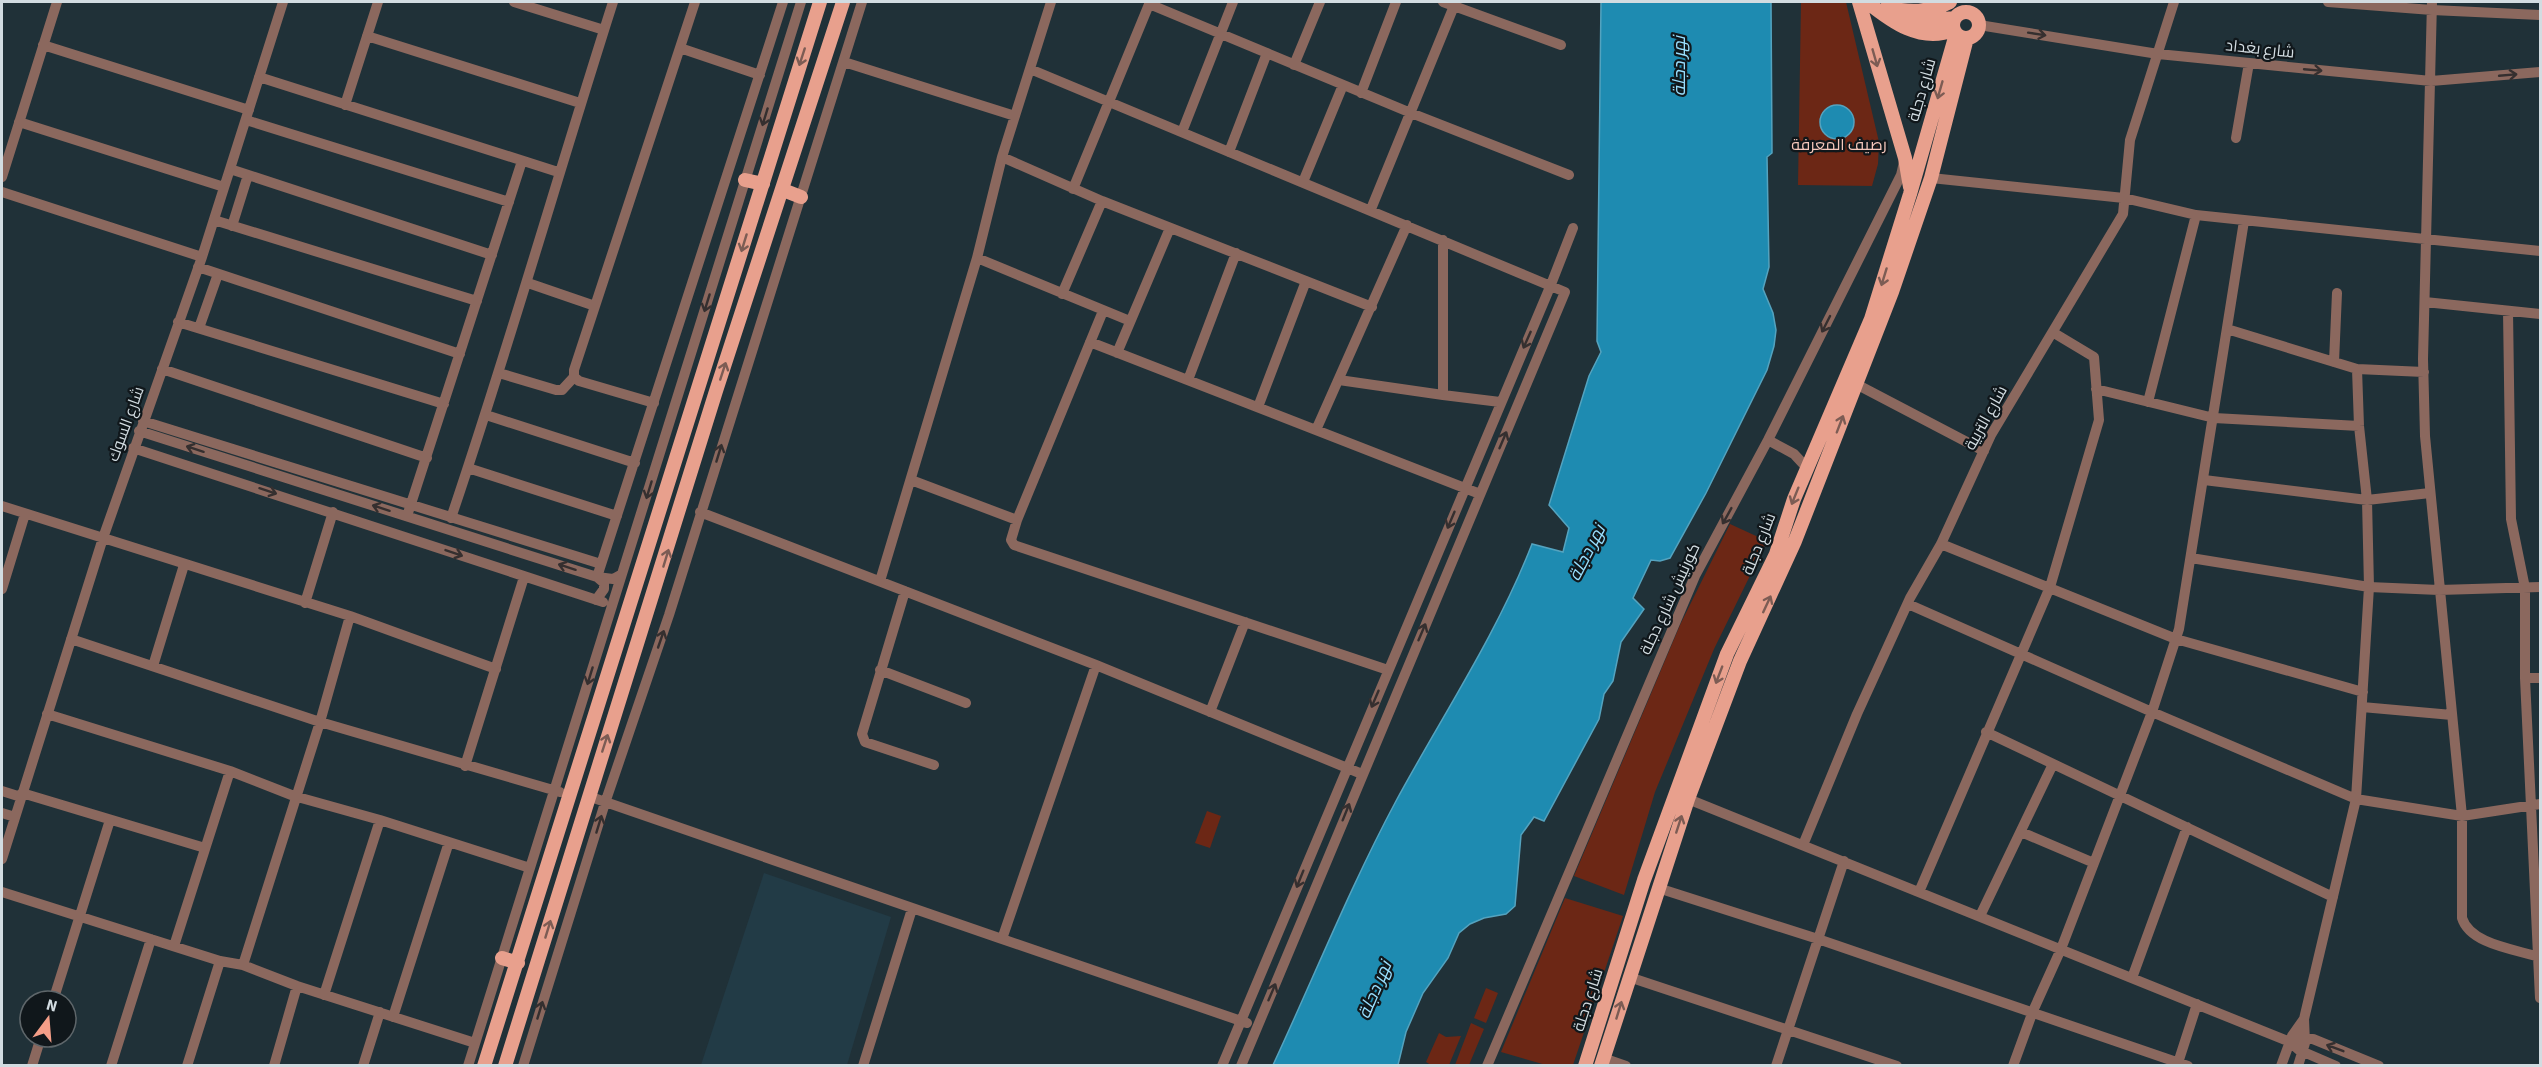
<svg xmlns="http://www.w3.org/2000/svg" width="2542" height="1067" viewBox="0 0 2542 1067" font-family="'Source Sans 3',Cairo,sans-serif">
<rect width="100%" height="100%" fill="#203138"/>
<!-- built -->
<path fill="#223b46" d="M764,873L891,917L847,1065H701Z"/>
<!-- green -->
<path fill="#6c2715" d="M1801,2H1846L1879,142L1878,164L1872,186L1798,185Z
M1730,524L1767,541L1714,649L1655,792L1624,895L1574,876L1680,625Z
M1207,811L1221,816L1210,848L1195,843Z
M1565,898L1623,916L1573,1065H1546L1501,1052Z
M1486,988L1498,993L1486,1023L1474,1018Z
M1471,1023L1484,1029L1469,1065H1455Z
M1439,1033L1446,1037L1461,1036L1449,1065H1431L1426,1062Z"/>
<!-- water -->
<path fill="#1e8bb1" stroke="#54a3bf" stroke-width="1.5" d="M1601,2H1771L1772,153L1767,157L1769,267L1763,289L1773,313L1776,330L1774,346L1767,370L1706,493L1670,558L1660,561L1651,560L1633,598L1644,609L1621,642L1613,681L1604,694L1599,719L1544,821L1534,817L1521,835L1515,906L1506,914L1484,918L1470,924L1459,933L1448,958L1423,993L1406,1032L1398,1065H1273C1314,977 1350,887 1396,801C1442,716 1497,634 1532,544L1563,552L1569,528L1549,505L1589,376L1601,352L1597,341Z
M1820 122a17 17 0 1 1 34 0a17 17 0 1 1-34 0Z"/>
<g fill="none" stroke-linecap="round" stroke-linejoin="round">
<!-- minor -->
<path stroke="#8b685e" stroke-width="10" d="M514,2L604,30
M1443,2L1561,45
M2328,2L2432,10L2540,15
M2432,2L2423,359L2425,436L2462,816V918C2470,944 2514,949 2539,957
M1149,4L1411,113L1569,175
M1979,25L2158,54L2431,81L2540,72
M367,36L580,103
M43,45L249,110
M680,48L760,75
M844,62L1015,116
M1294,65L1320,2
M1030,69L1565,292L1241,1066
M259,77L558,172
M1361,93L1396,2
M345,105L378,2
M246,120L509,202
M19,122L224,187
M1182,132L1233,2
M2236,138L2249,63
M1229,152L1267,53
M1002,157L1102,201L1372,307
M230,169L492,255
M2,177L57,2
M1931,178L2124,198L2196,215L2540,251
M1303,182L1343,85
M1073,189L1150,2
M2,192L202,257
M1371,209L1454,6
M214,220L477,301
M232,226L248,175
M1443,240V395L1500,402
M977,258L1130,321
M198,267L460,354
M528,283L595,306
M1062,294L1102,201
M2425,302L2540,314
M1103,311L1017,520L1011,540L1014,545L1388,670
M2508,311L2511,519L2525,588V678L2540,998
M178,322L444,404
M199,328L218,274
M2227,329L2357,369L2424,372
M1090,342L1480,494
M1117,353L1170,228
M2334,362L2337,293
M162,369L427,458
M499,373L556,390H562L574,377
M1188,380L1236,253
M1339,380L1443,395
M1856,384L1984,451
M2096,389L2214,418L2359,426
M2148,402L2196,215
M654,403L579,381L574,377V370L695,2
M1258,407L1306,281
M486,415L635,463
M143,421L601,564
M1316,430L1407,225
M139,431L597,577L613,579L622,574
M1768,440L1794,454L1807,468
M133,448L603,602
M468,468L617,516
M911,480L1017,520
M2204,480L2367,500L2430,493
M2,506L350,616L496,669
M700,512L1096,665L1362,774
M408,513L522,161
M451,518C509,347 558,174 613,2
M1941,544L2176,639L2363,692
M2191,558L2369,587L2439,590L2540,587
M880,581L977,258L1002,157L1051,2
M2,589L25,514
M905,591L862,734L865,742L934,765
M596,600L604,589V583L597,577L783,2
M305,603L333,512
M1908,604L2152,712L2356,799L2462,816L2540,804
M71,639L320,722L560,792
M1096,665L1002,939L1247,1023
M153,666L184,565
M880,670L966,703
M2525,678H2540
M2362,707L2452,715
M1210,712L1245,622
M47,714L230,771L294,796L380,820L530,868
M1986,732L2333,897
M465,766L524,577
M2,791L21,797
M22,793L205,848
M588,796L1002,939
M1688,799L2290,1042L2299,1050L2336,1066
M2,813L15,817
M2021,832L2094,863
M1803,845L1857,714L1910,598L1941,544L1991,435L2123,214L2130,140L2174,2
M2,859L103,538L202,257L283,2
M1658,888L1818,939L2188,1066
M2,892L220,961L243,965L297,986L475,1043
M1919,892L2050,587L2099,420L2094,357L2054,333
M1980,916L2053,764
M174,946L230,771
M243,965L320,722L350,616
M1629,977L1897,1066
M2132,978L2187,827
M324,995L380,820
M53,1001L110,820
M393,1017L449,842
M2300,1039H2313L2379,1066
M1603,1058L1626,1066
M32,1066L41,1037
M111,1066L151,939
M187,1066L220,961
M274,1066L297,986
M363,1066L380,1012
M468,1066L801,2
M523,1066L605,803L669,615L862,2
M863,1066L912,909
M1222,1066L1550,287L1573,228
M1487,1066L1695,576L1768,440L1901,175L1904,162
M1776,1066L1844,861
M2013,1066L2033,1011L2061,949L2152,712L2179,629L2244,221
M2177,1066L2197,1004
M2281,1066L2292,1036L2304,1019
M2298,1066L2305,1043L2304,1019L2356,799L2369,587L2367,500L2359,426L2357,369"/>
<!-- major -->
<path stroke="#e8a08d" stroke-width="14" d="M1859,2L1905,158L1910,187
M1867,2C1892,22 1920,43 1954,30
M1886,8C1909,12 1929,13 1950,2
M1953 25a13 13 0 1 1 26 0a13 13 0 1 1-26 0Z
M1901,18L1912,22L1955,18
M745,180L763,184
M783,190L801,197
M502,958L518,963
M484,1066L820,2
M505,1066L716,391L843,2
M1585,1066L1644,880L1727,654L1776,554L1794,499L1871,319L1910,194L1956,34
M1601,1066L1688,799L1740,661L1795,541L1892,292L1931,178L1967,38"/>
</g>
<!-- one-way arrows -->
<defs><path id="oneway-shaft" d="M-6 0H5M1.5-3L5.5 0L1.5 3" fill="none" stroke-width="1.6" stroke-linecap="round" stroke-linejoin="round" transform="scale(1.5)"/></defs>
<g stroke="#352f2f">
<use href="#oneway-shaft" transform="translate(2037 34) rotate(9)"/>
<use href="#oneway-shaft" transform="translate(2313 70) rotate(5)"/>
<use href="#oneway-shaft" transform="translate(2508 75) rotate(-5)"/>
<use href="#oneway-shaft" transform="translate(765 117) rotate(107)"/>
<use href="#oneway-shaft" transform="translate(707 303) rotate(107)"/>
<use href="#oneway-shaft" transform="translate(1826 324) rotate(117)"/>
<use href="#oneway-shaft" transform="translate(1527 340) rotate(114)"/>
<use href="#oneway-shaft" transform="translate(1503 440) rotate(-67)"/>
<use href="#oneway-shaft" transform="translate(195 449) rotate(-162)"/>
<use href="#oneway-shaft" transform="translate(719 453) rotate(-73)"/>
<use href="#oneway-shaft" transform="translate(649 490) rotate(107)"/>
<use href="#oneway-shaft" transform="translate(268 491) rotate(18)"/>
<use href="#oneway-shaft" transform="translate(381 508) rotate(-162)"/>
<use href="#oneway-shaft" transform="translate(1727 516) rotate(119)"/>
<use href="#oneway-shaft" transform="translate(1451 520) rotate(113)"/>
<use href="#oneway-shaft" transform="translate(454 553) rotate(19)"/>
<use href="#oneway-shaft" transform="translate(567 567) rotate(-162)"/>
<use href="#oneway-shaft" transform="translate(1422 632) rotate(-67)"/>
<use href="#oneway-shaft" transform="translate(661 639) rotate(-71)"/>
<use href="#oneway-shaft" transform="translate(590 676) rotate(107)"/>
<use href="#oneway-shaft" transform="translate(1375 699) rotate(113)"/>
<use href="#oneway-shaft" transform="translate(1346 812) rotate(-68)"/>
<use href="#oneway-shaft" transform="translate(599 824) rotate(-73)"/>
<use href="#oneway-shaft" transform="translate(1300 879) rotate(112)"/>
<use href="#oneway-shaft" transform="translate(1272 992) rotate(-67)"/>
<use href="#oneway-shaft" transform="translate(540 1010) rotate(-73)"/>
<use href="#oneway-shaft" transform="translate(2335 1048) rotate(-159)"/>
</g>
<g stroke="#7c5c54">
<use href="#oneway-shaft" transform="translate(802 57) rotate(108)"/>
<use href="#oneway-shaft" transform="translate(1875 58) rotate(74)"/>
<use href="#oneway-shaft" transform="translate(1940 90) rotate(106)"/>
<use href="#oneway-shaft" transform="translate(744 243) rotate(107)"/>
<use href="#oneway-shaft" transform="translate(1884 277) rotate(107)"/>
<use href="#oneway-shaft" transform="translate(723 371) rotate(-72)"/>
<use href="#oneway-shaft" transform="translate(1840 424) rotate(-69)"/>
<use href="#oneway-shaft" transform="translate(1795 496) rotate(112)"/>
<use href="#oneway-shaft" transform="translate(666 558) rotate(-73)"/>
<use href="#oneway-shaft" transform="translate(1767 604) rotate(-65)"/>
<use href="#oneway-shaft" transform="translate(1719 675) rotate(111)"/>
<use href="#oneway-shaft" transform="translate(605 743) rotate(-72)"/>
<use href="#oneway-shaft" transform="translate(1679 824) rotate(-72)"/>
<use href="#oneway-shaft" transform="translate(548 929) rotate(-73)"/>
<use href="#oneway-shaft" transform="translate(1619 1010) rotate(-73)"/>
</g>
<g text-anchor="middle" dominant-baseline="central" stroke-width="4.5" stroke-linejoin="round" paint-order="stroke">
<!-- street labels -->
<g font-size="16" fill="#d2dce1" stroke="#10171b">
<text transform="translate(2260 49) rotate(6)">شارع بغداد</text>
<text transform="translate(1922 90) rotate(-74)">شارع دجلة</text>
<text transform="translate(1986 418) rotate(-61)">شارع التربية</text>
<text transform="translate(126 424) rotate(-70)">شارع السوك</text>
<text transform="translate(1759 544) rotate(-68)">شارع دجلة</text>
<text transform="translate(1670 599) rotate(-65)">كورنيش شارع دجلة</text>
<text transform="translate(1588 1000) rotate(-72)">شارع دجلة</text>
</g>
<!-- park labels -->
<g font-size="16" fill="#f6c8bc" stroke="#10171b">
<text x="1839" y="145">رصيف المعرفة</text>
</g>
<!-- water labels -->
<g font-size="18" font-style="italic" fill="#99dffe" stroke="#10171b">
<text transform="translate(1679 66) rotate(-90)">نهر دجلة</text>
<text transform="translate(1587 553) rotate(-63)">نهر دجلة</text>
<text transform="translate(1375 990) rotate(-67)">نهر دجلة</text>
</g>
</g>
<!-- border -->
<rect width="2542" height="1067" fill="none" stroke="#d2dce1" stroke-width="6"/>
<!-- north arrow -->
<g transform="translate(48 1019) rotate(16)"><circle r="28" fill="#10171b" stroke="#5e666a" stroke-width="1.5"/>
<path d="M0-4.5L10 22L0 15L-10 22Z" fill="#f49e88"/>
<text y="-9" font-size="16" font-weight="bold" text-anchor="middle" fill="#d2dce1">N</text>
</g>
</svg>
